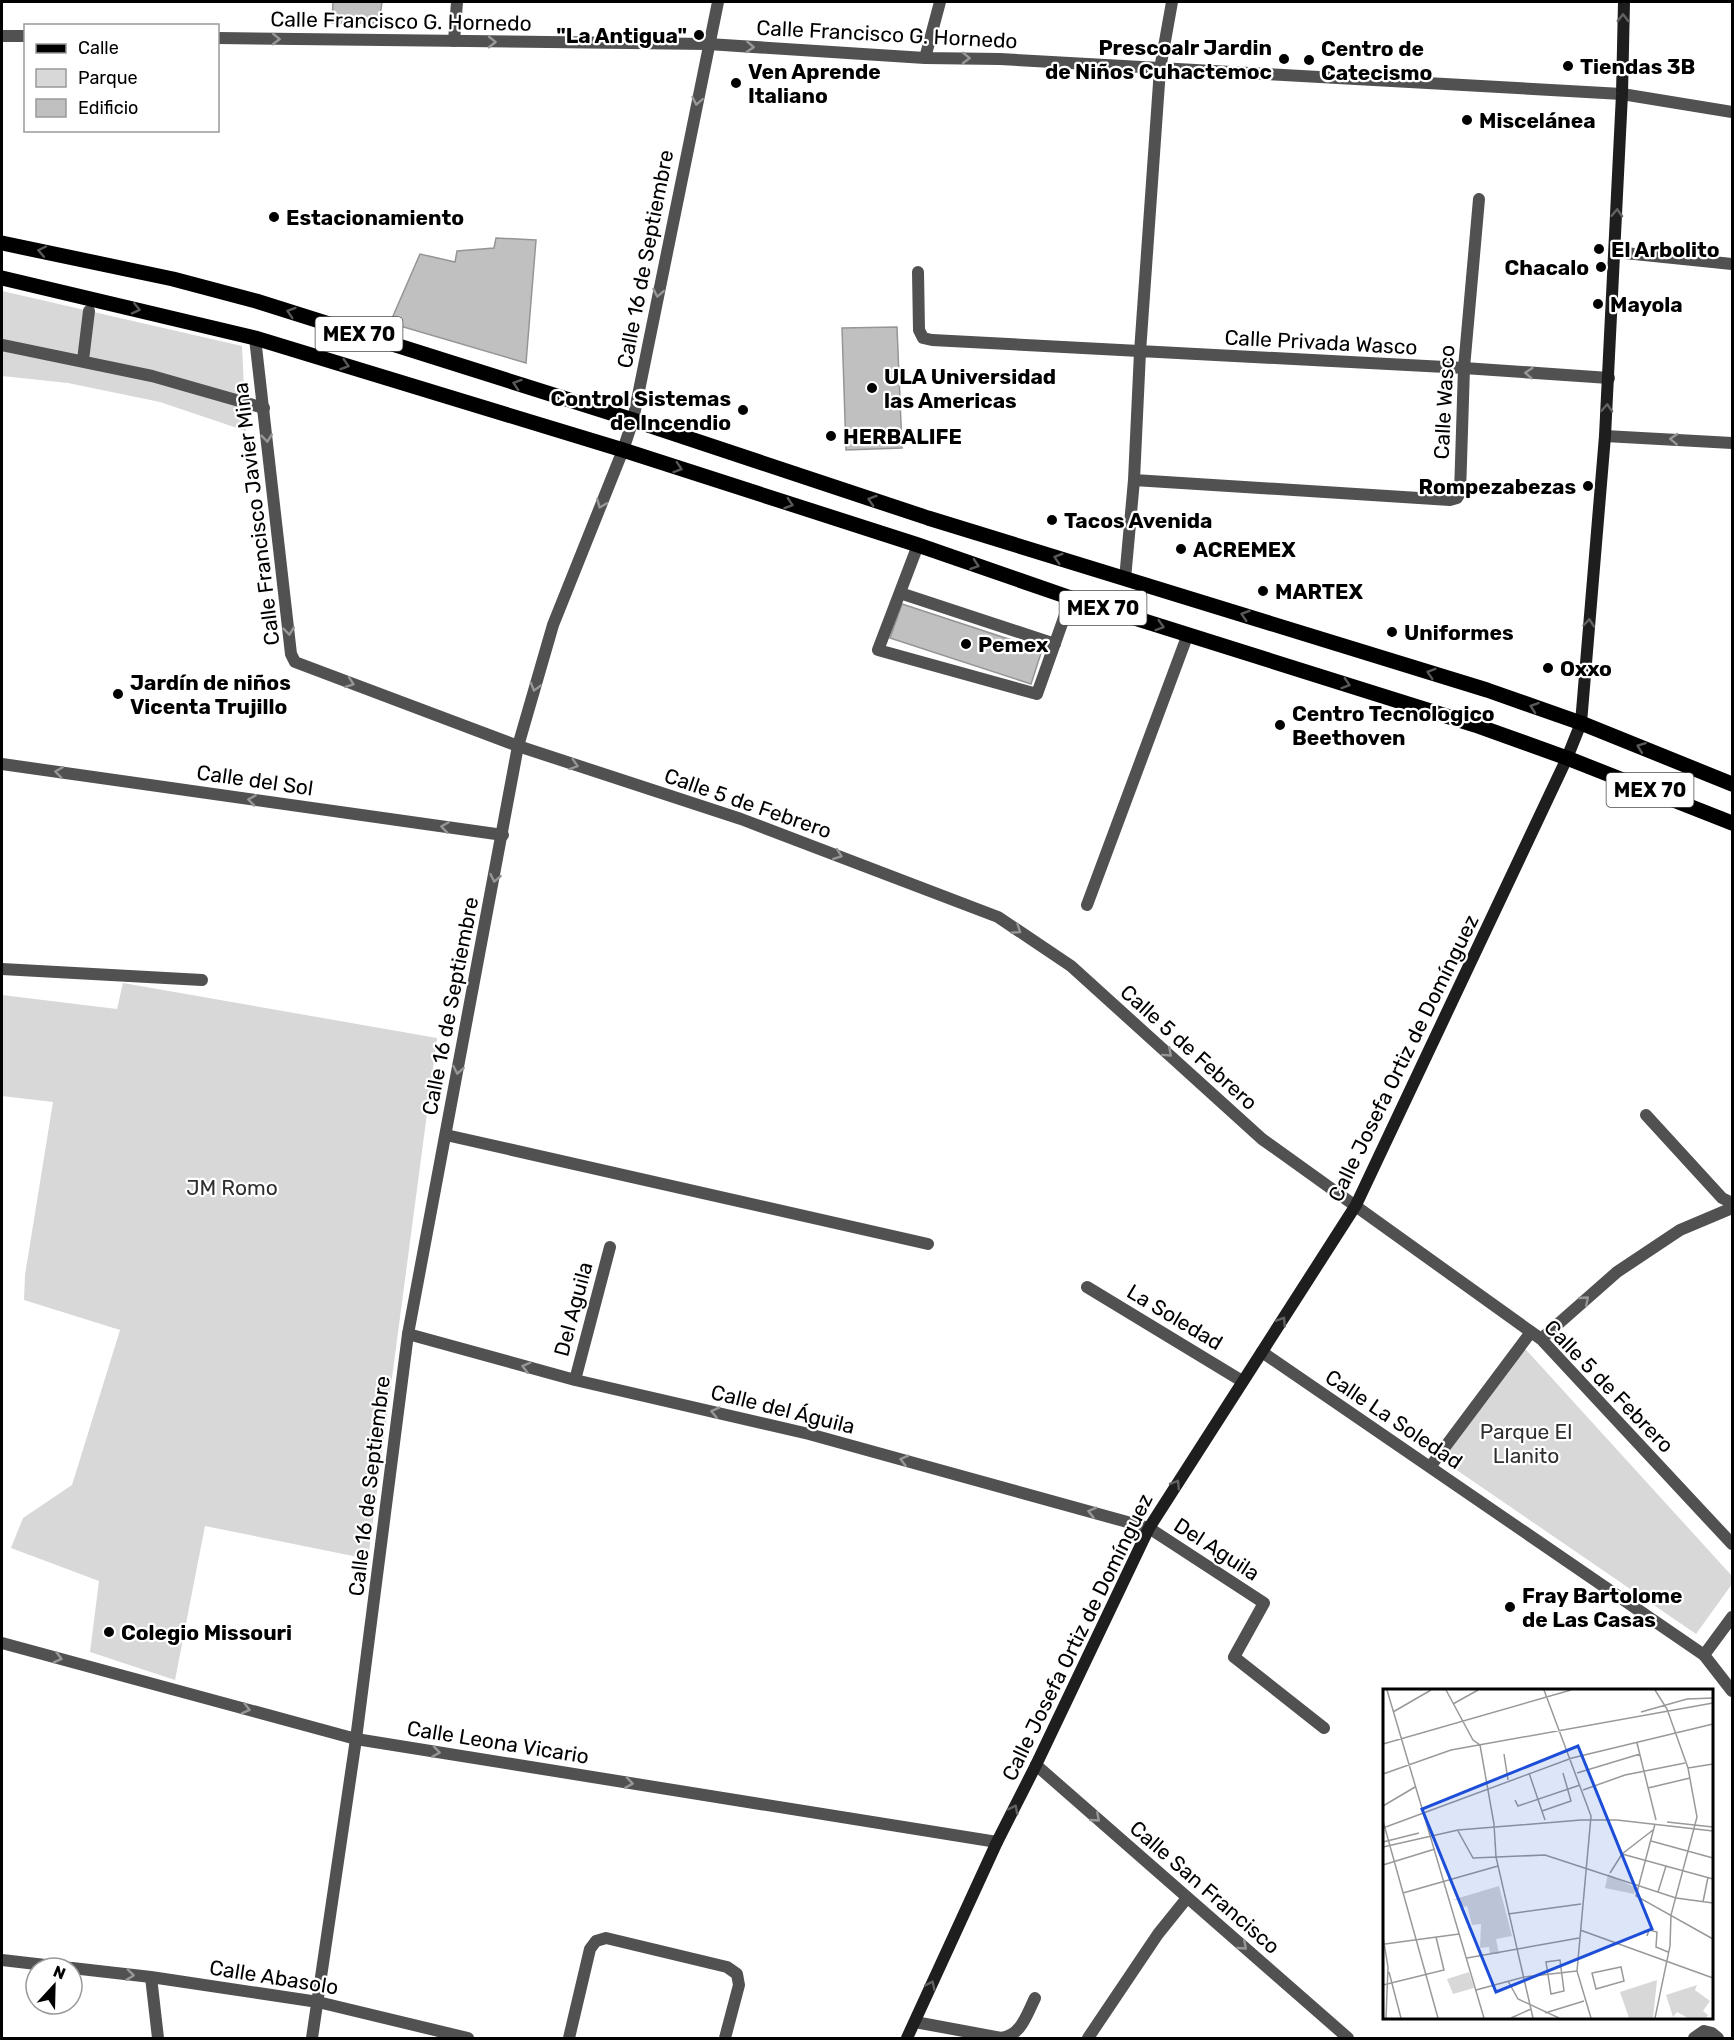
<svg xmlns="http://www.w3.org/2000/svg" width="1734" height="2040" viewBox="0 0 1734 2040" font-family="Rubik,sans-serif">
<rect width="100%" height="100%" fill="#fff"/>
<!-- green -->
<path fill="#d8d8d8" d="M2,291L242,346L246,431L160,402L68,383L2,376Z
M123,983L437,1038L368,1559L205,1526L175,1680L90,1652L99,1581L11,1548L23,1518L72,1485L120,1330L24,1300L25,1275L53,1102L2,1096V995L117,1009Z
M1520,1343L1732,1576V1584L1696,1634L1439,1458Z"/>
<!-- building -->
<path fill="#c0c0c0" stroke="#959595" stroke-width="1.5" d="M333,2H382L379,23H332Z
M496,238L536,240L526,363L390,323L420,254L455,262L457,251L494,248Z
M897,327L902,448L846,450L842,328Z
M902,604L1042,650L1031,684L890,638Z"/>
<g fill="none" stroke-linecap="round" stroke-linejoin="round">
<!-- service -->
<path stroke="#515151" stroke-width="12" d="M454,41L457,2
M1160,69L1172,2
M918,545L878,650L1037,694L1071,598
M900,593L1055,644
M1087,905L1188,634
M2,969L202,980
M1646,1115L1722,1198L1732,1203
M446,1135L928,1244
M1149,1528L1264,1603L1234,1657L1324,1728
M915,2022L1001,2038C1021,2036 1027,2014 1035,1998
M1088,2038L1158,1934L1187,1898"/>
<!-- pedestrian -->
<path stroke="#515151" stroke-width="12" d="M2,345L152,376L264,408
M83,360L89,311
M1262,1352L1704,1655
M1430,1467L1531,1332"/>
<!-- minor -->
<path stroke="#515151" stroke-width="12" d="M2,36H26
M218,38L708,44L925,58L1000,59L1622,94L1732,112
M925,58L940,2
M1615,252L1732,264
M918,272L919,330L923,338L932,340L1464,368L1609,378
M255,338L291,654L295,662L518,746L741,819L998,917L1071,966L1262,1139L1541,1339L1732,1544
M1605,436L1732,443
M1134,480L1450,500L1457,498L1460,493L1464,368L1479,199
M1125,579L1134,480L1140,352L1160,69
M2,764L503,835
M1087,1287L1242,1381
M408,1334L575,1380L809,1434L1149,1528
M1541,1339L1617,1272L1680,1230L1732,1208
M575,1380L610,1247
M1732,1617L1704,1655L1732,1691
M2,1643L356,1739L997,1842
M1036,1765L1348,2038
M2,1960L71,1968
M72,1968L151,1977L318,2002L468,2038
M151,1977L158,2038
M569,2038L590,1949L596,1941L606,1938L727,1967L737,1974L739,1985L725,2038
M1694,2038L1704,2031L1712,2033L1718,2038"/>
<!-- tertiary -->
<path stroke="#515151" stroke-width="12" d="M312,2038L356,1739L408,1334L518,746L553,625L623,450L633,420L718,2"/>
<!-- secondary -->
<path stroke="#1e1e1e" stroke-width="12" d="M907,2038L997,1842L1036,1765L1149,1528L1356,1205L1567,758L1581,723L1605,436L1622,94L1624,2"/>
<!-- primary -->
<path stroke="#000" stroke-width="15" d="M2,243L173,279L256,301L633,420L928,518L1487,690L1581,723L1732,784
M2,278L255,338L623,450L918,545L1071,598L1475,725L1567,758L1732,823"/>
</g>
<!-- one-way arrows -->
<defs><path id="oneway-chevron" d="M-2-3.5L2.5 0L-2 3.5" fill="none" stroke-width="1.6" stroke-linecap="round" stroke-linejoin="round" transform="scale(1.5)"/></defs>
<g stroke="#626262">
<use href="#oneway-chevron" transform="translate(1623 18) rotate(-89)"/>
<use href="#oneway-chevron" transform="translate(1617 213) rotate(-87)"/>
<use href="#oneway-chevron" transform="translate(1607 408) rotate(-87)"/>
<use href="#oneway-chevron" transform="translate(1589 623) rotate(-85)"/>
<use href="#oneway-chevron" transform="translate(1282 1321) rotate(-57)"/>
<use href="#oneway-chevron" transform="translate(1176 1484) rotate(-58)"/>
<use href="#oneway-chevron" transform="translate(1014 1809) rotate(-63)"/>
<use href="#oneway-chevron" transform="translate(931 1985) rotate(-65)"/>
</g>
<g stroke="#979797">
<use href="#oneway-chevron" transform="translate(276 39) rotate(1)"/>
<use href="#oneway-chevron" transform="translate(492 42) rotate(1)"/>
<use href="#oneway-chevron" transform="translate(750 47) rotate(4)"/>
<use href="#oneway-chevron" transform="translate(966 58) rotate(1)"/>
<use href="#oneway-chevron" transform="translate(697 101) rotate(101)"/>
<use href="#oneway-chevron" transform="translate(658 293) rotate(101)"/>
<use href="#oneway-chevron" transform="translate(1529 373) rotate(-176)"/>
<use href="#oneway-chevron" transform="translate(267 438) rotate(84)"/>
<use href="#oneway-chevron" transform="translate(1674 439) rotate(-177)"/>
<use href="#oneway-chevron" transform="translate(601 504) rotate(112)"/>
<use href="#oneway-chevron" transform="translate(289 631) rotate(84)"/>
<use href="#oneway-chevron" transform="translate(350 683) rotate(20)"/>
<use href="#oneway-chevron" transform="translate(535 687) rotate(106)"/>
<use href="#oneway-chevron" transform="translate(574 765) rotate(18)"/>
<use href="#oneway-chevron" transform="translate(59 772) rotate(-172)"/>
<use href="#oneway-chevron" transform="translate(252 800) rotate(-172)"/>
<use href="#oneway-chevron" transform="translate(445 827) rotate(-172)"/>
<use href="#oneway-chevron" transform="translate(838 855) rotate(21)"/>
<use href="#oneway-chevron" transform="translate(495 878) rotate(101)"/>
<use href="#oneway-chevron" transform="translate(1017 930) rotate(34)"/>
<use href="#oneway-chevron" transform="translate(1168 1053) rotate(42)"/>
<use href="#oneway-chevron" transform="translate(458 1070) rotate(101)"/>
<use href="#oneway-chevron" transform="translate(1585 1300) rotate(-41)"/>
<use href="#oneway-chevron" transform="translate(526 1367) rotate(-165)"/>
<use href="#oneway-chevron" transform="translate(715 1412) rotate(-167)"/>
<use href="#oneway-chevron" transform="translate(904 1460) rotate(-165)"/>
<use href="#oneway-chevron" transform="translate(1092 1512) rotate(-165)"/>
<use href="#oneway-chevron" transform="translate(58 1658) rotate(15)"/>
<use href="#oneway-chevron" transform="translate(246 1709) rotate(15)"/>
<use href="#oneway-chevron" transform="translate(436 1752) rotate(9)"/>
<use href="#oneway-chevron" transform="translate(629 1783) rotate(9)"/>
<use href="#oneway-chevron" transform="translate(1096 1818) rotate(41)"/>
<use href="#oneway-chevron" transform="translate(1243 1946) rotate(41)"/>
<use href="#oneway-chevron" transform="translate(130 1975) rotate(7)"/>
</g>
<g stroke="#595959">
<use href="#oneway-chevron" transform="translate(42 251) rotate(-168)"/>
<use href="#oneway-chevron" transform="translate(136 309) rotate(13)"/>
<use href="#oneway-chevron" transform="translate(291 312) rotate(-162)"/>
<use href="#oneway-chevron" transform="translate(345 365) rotate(17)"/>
<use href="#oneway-chevron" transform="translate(517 384) rotate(-162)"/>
<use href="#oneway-chevron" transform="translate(678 468) rotate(18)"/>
<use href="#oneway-chevron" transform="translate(872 500) rotate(-162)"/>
<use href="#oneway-chevron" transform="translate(789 504) rotate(18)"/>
<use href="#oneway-chevron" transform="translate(1058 558) rotate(-163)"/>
<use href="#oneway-chevron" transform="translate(975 565) rotate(19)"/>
<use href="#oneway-chevron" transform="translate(1245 615) rotate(-163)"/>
<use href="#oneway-chevron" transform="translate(1160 626) rotate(17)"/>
<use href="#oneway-chevron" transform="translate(1431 673) rotate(-163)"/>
<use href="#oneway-chevron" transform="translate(1346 684) rotate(18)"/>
<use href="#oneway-chevron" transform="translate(1534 707) rotate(-161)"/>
<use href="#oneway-chevron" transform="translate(1641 747) rotate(-159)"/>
</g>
<!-- markers -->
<g fill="#000" stroke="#fff" stroke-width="2">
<circle cx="699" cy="35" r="6"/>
<circle cx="1284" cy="59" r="6"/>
<circle cx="1309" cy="60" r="6"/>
<circle cx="1568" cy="66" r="6"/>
<circle cx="736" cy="83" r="6"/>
<circle cx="1467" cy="120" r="6"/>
<circle cx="274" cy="217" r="6"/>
<circle cx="1599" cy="249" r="6"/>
<circle cx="1601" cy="267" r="6"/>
<circle cx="1598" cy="304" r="6"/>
<circle cx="872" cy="388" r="6"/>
<circle cx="743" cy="410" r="6"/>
<circle cx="831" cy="436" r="6"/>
<circle cx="1588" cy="486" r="6"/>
<circle cx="1052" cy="520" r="6"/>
<circle cx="1181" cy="549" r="6"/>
<circle cx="1263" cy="591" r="6"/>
<circle cx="1392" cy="632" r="6"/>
<circle cx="966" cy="644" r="6"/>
<circle cx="1548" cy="668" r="6"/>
<circle cx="118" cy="694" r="6"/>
<circle cx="1280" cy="725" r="6"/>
<circle cx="1510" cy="1607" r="6"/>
<circle cx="109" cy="1632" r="6"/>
</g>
<g text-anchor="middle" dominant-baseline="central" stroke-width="4.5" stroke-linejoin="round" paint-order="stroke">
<!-- shield labels -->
<g fill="#fff" stroke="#4c4c4c" stroke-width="1.5">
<rect x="315.5" y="317" width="87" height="34" rx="4.5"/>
<rect x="1059.5" y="591" width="87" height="34" rx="4.5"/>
<rect x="1606.5" y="773" width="87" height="34" rx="4.5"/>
</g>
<g font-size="20" font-weight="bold" fill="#000">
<text x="359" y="334">MEX 70</text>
<text x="1103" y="608">MEX 70</text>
<text x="1650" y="790">MEX 70</text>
</g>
<!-- street labels -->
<g font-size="21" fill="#000" stroke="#fff">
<text transform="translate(401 21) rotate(1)">Calle Francisco G. Hornedo</text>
<text transform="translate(887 34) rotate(3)">Calle Francisco G. Hornedo</text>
<text transform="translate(645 259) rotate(-79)">Calle 16 de Septiembre</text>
<text transform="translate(1321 342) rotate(3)">Calle Privada Wasco</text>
<text transform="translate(1444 402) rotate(-87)">Calle Wasco</text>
<text transform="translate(256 514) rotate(-97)">Calle Francisco Javier Mina</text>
<text transform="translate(255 780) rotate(8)">Calle del Sol</text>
<text transform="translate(748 803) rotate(19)">Calle 5 de Febrero</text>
<text transform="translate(450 1006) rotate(-79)">Calle 16 de Septiembre</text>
<text transform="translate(1189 1047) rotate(42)">Calle 5 de Febrero</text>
<text transform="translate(1403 1058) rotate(-64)">Calle Josefa Ortiz de Domínguez</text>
<text transform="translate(573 1309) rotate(-75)">Del Aguila</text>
<text transform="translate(1175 1317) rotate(31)">La Soledad</text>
<text transform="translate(1609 1386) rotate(46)">Calle 5 de Febrero</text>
<text transform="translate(783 1409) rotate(14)">Calle del Águila</text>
<text transform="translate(1394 1419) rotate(34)">Calle La Soledad</text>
<text transform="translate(369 1486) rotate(-83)">Calle 16 de Septiembre</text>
<text transform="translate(1217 1549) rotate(33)">Del Aguila</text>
<text transform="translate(1077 1637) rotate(-64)">Calle Josefa Ortiz de Domínguez</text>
<text transform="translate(498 1742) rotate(9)">Calle Leona Vicario</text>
<text transform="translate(1205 1887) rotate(41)">Calle San Francisco</text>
<text transform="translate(274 1977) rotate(9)">Calle Abasolo</text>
</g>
<!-- poi labels -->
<g font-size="21" font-weight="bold" fill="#000" stroke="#fff" text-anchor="start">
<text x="687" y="35" text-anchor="end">"La Antigua"</text>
<text x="1272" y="47" text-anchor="end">Prescoalr Jardin<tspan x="1272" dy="24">de Niños Cuhactemoc</tspan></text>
<text x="1321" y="48">Centro de<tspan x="1321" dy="24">Catecismo</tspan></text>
<text x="1580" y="66">Tiendas 3B</text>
<text x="748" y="71">Ven Aprende<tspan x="748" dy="24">Italiano</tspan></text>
<text x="1479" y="120">Miscelánea</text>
<text x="286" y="217">Estacionamiento</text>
<text x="1611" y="249">El Arbolito</text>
<text x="1589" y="267" text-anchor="end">Chacalo</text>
<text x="1610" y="304">Mayola</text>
<text x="884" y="376">ULA Universidad<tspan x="884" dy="24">las Americas</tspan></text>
<text x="731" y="398" text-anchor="end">Control Sistemas<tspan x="731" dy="24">de Incendio</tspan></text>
<text x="843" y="436">HERBALIFE</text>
<text x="1576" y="486" text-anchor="end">Rompezabezas</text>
<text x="1064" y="520">Tacos Avenida</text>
<text x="1193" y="549">ACREMEX</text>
<text x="1275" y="591">MARTEX</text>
<text x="1404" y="632">Uniformes</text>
<text x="978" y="644">Pemex</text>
<text x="1560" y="668">Oxxo</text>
<text x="130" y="682">Jardín de niños<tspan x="130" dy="24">Vicenta Trujillo</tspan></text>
<text x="1292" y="713">Centro Tecnologico<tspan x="1292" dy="24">Beethoven</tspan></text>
<text x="1522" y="1595">Fray Bartolome<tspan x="1522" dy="24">de Las Casas</tspan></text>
<text x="121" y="1632">Colegio Missouri</text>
</g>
<!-- park labels -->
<g font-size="21" fill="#2f2f2f" stroke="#fff">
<text x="232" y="1187">JM Romo</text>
<text x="1526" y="1431">Parque El<tspan x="1526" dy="24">Llanito</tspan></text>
</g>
</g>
<!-- overview -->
<g transform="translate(1383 1689)">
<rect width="330" height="330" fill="#fff"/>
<path d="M225,185L253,199L251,205L222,199ZM116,197L129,247L113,250L116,265H107L106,258L97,259L98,235L89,236L84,217L78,219L75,211H69ZM86,283L91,299L70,305L64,290ZM274,291L270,329H246L237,303ZM314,296L312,301L327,312L320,322L325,326L323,329H305L294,323L290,328L283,306Z" fill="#d8d8d8"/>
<path fill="none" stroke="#999" stroke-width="1.5" d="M4,1L101,329M63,1L90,51L97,56L111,135L113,168L150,329M161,1L208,127L194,282L208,329M70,15L95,1M10,23L48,1M258,23L304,10L330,9M254,54L273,131M0,55L188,1M121,65L125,91M305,79L330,75M146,84L162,131M194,84L257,65M0,85L68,61L330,14M265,99L307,89M200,101L242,86L302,74M132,111L135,117L197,96M0,117L32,98M159,122L188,112L180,84M0,132L55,329M284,133L330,138M272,135L253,207L330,250M0,139L189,69L330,35M75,142L90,169L162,166L293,209L330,214M268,152L330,169M0,153L36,144M0,158L75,141L198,131H234L330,142M239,165L330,190M0,176L52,160M227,184L239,165L270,141M275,203L283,177M20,204L115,177M320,213L325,188M125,225L198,215M197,241L330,289M264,247L266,241L274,243L273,258L285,263M0,248L5,278L3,329M2,255L76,245M84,269L196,249M177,271L181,302L168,305L163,273ZM238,278L241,292L213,300L209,284ZM6,283L18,329M125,292L135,310L176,329M0,296L61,281L53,248M93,301L141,288L194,282M162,324L201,312M128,329L148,320M272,329L287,257L288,226L314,128L305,79L284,20L272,1"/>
<path fill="#1d4ed8" fill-opacity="0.15" stroke="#1d4ed8" stroke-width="3" d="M195,57L269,240L113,303L39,120Z"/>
<rect width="330" height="330" fill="none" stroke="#000" stroke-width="3"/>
</g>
<!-- border -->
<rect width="1734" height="2040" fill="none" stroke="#000000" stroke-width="6"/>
<!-- legend -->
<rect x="24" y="24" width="195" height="108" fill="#ffffff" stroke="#999999" stroke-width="1.5"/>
<rect x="36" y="44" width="30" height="9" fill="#000000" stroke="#999999" stroke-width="1.5"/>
<text x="78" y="54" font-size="18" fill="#000000">Calle</text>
<rect x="36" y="69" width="30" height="18" fill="#d8d8d8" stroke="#999999" stroke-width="1.5"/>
<text x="78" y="84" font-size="18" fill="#000000">Parque</text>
<rect x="36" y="99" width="30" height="18" fill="#c0c0c0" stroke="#999999" stroke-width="1.5"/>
<text x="78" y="114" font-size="18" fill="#000000">Edificio</text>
<!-- north arrow -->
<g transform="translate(54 1986) rotate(22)"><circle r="28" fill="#ffffff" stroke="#999999" stroke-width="1.5"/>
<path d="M0-4.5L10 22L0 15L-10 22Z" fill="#000000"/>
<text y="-9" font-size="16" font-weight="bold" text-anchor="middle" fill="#000000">N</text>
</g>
</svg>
